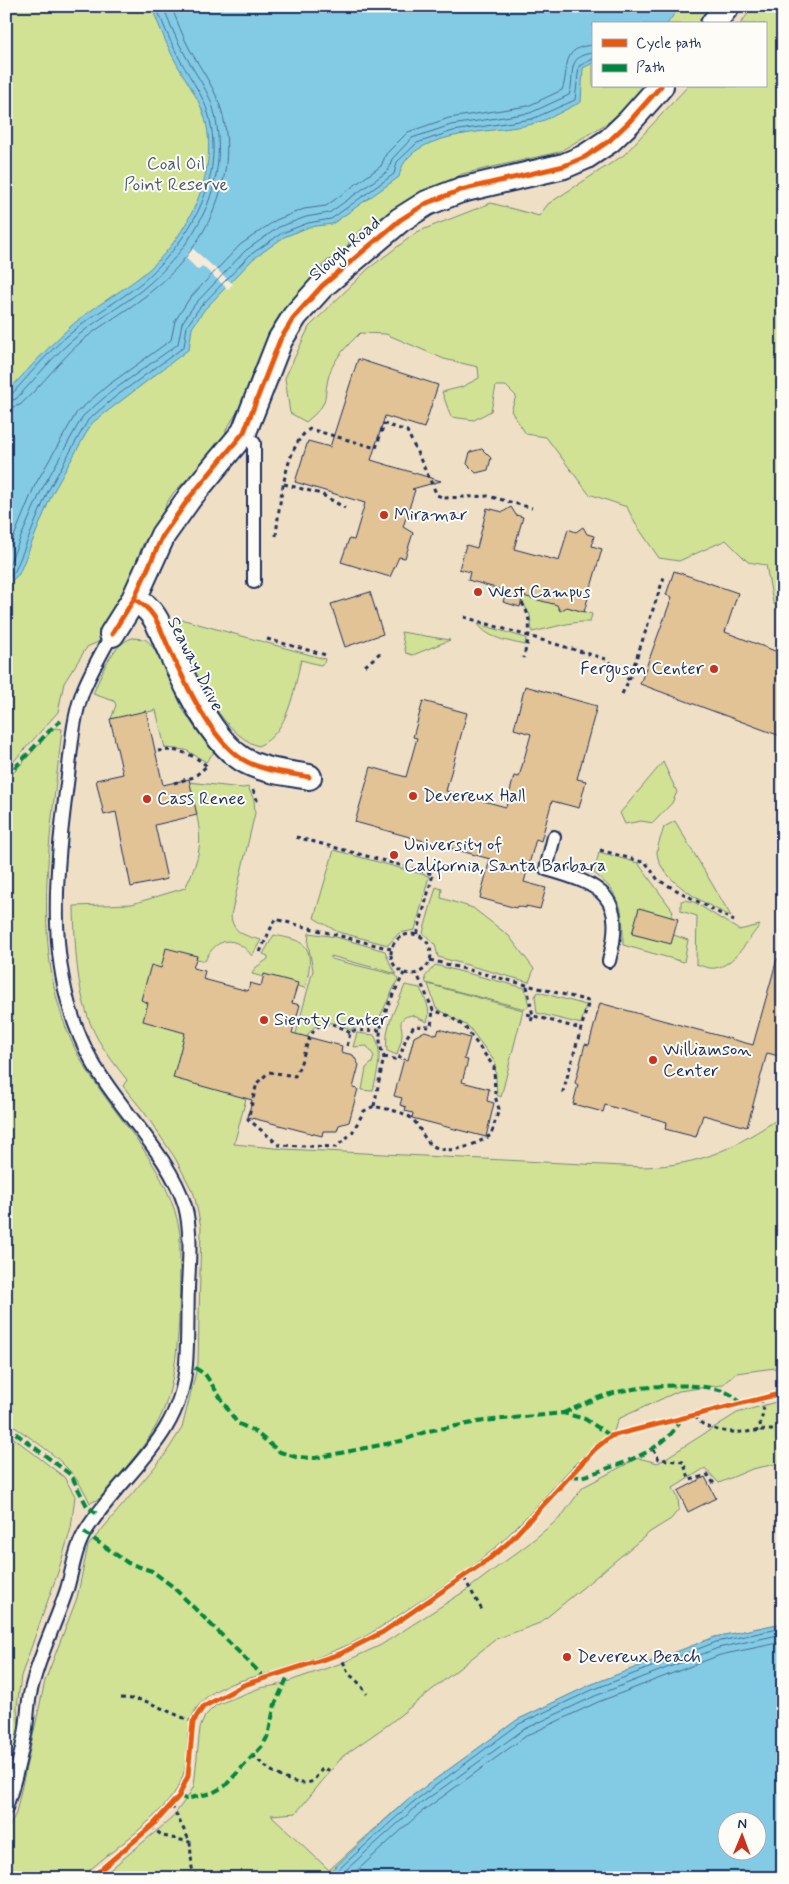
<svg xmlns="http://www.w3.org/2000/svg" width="789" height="1884" viewBox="0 0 789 1884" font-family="Mynerve,sans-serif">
<rect width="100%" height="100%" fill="#f5ebda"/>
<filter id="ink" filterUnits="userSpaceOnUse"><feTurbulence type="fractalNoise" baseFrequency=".02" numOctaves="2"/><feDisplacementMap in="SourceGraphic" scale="10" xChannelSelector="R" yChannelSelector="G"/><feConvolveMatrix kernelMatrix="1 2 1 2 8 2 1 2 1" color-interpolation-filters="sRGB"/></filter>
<g filter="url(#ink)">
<!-- built -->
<path fill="#efdfc5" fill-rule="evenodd" d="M6,6H783V1623L715,1637L590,1685L517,1720L408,1799L323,1878H6ZM593,24H765V86H593Z"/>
<!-- green -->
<path fill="#d1e295" stroke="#76887a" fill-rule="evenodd" d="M6,6H714L700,24H593V86H646L619,116L559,152L462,174L362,229C359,232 351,237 350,240C345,251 343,260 328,260L311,276L313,279L300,293L254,370L239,409L226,430L222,454L205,462L174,492L166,504L164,514L143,544L107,638L87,647L64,683L58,712L6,770Z
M754,6H783V617L773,602L766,565L748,562L726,540L679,561L659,558L635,523L627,507L589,494L546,437L526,434L511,411L516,396L506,386H496L491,411L474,420L451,417L442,392L462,387L479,378L478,367L444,359L386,334L360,333C348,345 334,358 329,375C322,402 331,401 306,422L290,413L285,378L309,327L368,269L417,232L491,203L539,216L548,204L624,155L688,86H765V24H740Z
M522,594L592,614L590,622C570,621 553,628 532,632L530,615L520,598Z
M184,620L325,659L324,663L320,665L301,660C294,689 289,733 258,746C218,732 193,668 177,632L174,621Z
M478,624L526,638L525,645C509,641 488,639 478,624Z
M401,632L450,640L413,655L406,653Z
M132,638L145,639C161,651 174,692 184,711C193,726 203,739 214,752L206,762L186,750L165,748L156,710L112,721L111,719L116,705L114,701L93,694C101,675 111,645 132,638Z
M54,728L62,729C51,839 24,966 85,1067C118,1121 171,1170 180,1234C179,1290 184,1377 156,1426C141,1453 118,1475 99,1499L90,1503C73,1463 40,1445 6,1421V781Z
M663,762L677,792L672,803L653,823L641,821L625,824L620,813Z
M188,782L243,788L248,787L254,800L255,813L231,915C232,933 246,936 261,940L252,956C236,935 216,936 205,961L168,951L163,971L294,1041L313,970L308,944L309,933L336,937L385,951L391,966L397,974L331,956V959L396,975L398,979L376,1025L358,1026L350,1030C333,1019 314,1019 305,1040L251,1080L234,1144L284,1149L643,1167C705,1165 732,1148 783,1116V1367L736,1373L722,1385L679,1391L618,1419L614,1431C577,1455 553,1491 522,1521C510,1533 498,1547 484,1557C465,1573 442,1586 422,1600C405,1611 388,1623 371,1633C340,1651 307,1661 273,1672C252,1678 227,1682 209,1695C177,1720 194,1749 181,1781C166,1816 110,1850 81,1878H6V1834L16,1813L45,1681L77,1598L88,1546L164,1456L182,1428L198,1364L201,1227L194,1194L175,1158L144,1112L123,1086L127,1080C114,1063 99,1045 91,1025C76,987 75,947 74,906L132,904L185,888C208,843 200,828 188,782Z
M675,821L731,916C708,906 659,880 657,853C657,845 662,835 664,827Z
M334,850L429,876L415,930L399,933L388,945L338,932L314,918Z
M599,852L638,863L673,911L668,933L688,940L684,962L623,945C623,911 623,895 594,873Z
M436,887L442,889L441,898L473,908L509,936L534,969L529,982L438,957L435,944L423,933Z
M685,900L694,902L739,930L760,925C749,938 734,966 715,968C709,969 702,966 696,964L697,916L681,911V901Z
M274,935C282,937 294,938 301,943C315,951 308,976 305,988L252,974L255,968L268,959V956L263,954Z
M435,965L525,988L529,1006L525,1009L426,983L425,977Z
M428,984L523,1010L501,1097L497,1095L495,1062L469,1027L436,1008Z
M405,985L420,988C425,999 432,1010 427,1022L412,1015C395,1018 403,1026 402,1035C402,1042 398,1049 397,1055L387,1051C384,1024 397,1007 405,985Z
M538,992L586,1005L581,1024L537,1013L535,996Z
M357,1033L374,1035C384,1051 377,1073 373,1090L371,1091L362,1090L366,1068L372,1063L374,1056L367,1046L353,1047Z
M783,1400V1457L776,1464L752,1469L719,1483L705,1468L673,1488L678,1498L679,1509L671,1519L650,1532L540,1623L496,1639L389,1724L343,1756L296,1813L271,1815L329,1870L408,1799L517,1720L590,1685L715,1637L783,1623V1878H201L199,1875L196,1878H100L171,1819L189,1795L194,1786L200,1728L205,1716L216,1705L260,1688L278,1685L342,1663L381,1645L468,1589L527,1545L561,1517L583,1487L638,1458L658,1463L737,1413ZM726,1822H756V1852H726Z
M6,1432L64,1477L75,1496L71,1528L58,1572L21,1676L17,1707L19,1728L6,1784Z"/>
<!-- water -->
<path fill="#83cbe4" stroke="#598dae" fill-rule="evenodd" d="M151,6H680L667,24H593V63L583,68L581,102C566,109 549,120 532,124C495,134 407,128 399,177L332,224L309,227L284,237L253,259L204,310L192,328L189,349L92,423L52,494L19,574L6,586V393C27,371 47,348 70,327C91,308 118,294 141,276C185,242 222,172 204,115C197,94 182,75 172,55C164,39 158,22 151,6Z
M783,1623V1878H323L408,1799L517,1720L590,1685L715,1637ZM726,1822H756V1852H726Z"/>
<!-- pier -->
<path fill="#f5ebda" d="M192,248L233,284L228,289L202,266L198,270L185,257Z"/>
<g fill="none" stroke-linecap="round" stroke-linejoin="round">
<!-- shore -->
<path stroke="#456d94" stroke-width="1" d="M6,396L12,394C32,372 52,347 76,329C98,311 126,297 147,278C192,236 225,179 209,116C203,93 186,73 176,52C168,37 162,21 156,6
M6,402L16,399C37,377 56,352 80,334C102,316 129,302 150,283C199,239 229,182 215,115C211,93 193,71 183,51C175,37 169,21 163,6
M6,409L20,405C42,385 60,360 83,340C105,322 132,308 154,289C205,248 240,178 222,112C216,89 200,68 189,48C182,35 177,20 171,6
M6,556L35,485L77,412L107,386L171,340L175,321L189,299L240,245L276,220L304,209L326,206L381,166L386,154L408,132L449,118L528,106L562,90C570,70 559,47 593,45
M6,571L42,489L83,416L111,392L178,344L182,323L195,304L245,251L279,227L306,217L329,213L388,171L392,159L412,138L451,125L530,113L569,95C576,78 564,55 593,53
M6,579L15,571L48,491L88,420L115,397L184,347L187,326L200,307L250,255L282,233L308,223L331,219L394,174L397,162L417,143L453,131L532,119L575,100L579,66L593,59
M329,1878L412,1803L519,1724L592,1690L716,1642L783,1628
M337,1878L416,1807L523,1730L595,1696L718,1648L783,1634
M349,1878L420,1813L526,1736L598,1702L720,1655L783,1642"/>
</g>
<!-- building -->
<path fill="#e2c395" stroke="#1b2f5e" d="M358,359L438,385L424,428L385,416L371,460L441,481L412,489L415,490L403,527L413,533L405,558L399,557L390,577L341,562L349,539L354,540L365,503L295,482L308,441L330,447Z
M482,449L491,458L488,470L476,473L467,464L470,452Z
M511,507L516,515L523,517L514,549L559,561L568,529L576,532L583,527L587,534L594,536L592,546L602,549L584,612L567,607L560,611L557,605L523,596L520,607L503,602L506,591L468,580L470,572L459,569L466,545L477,548L487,508L503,512Z
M674,571L738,593L725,632L783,654V737L640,684L672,597L666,595Z
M370,592L383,634L345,647L331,604Z
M525,686L597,706L577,779L586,781L579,808L552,801L541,841L536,839L524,882L546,888L540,909L526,906V908L517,906L516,908L480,898L490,859L355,822L371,767L406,777L417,738L413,737L423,701L467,713L446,791L506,807L514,776L519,777L531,734L514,729Z
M146,711L163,785L189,779L197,815L155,825L167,879L131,887L116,812L104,815L96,780L123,774L110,719Z
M639,908L678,919L671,944L632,934Z
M166,948L197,956L193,968L205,971L203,979L248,991L250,983L261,986L264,974L298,983L292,1003L300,1005L292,1033L342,1046L341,1052L353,1055L359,1065L353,1088L358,1089L349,1122L339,1125L337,1131H323L322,1136L248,1117L252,1100L173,1078L185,1033L143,1021L148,1003L141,1000L151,965L161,968Z
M777,959L783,960V1057L767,1053L747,1127L703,1115L696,1137L665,1129L667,1122L605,1105L603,1112L573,1104L578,1085L575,1083L585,1044L589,1045L600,1003L753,1045Z
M439,1029L470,1038L464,1059L468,1060L462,1082L489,1089L487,1101L494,1103L486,1137L412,1118L413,1113L405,1111L406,1107L400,1105L402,1098L394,1096L404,1059L408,1060L414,1037L425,1031L437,1035Z
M705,1477L716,1498L688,1512L678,1491Z"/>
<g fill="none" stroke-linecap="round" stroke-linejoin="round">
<defs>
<path id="service" d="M244,432L254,443V582
M554,837L546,869C603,885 626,896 609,961
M6,1808C14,1784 20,1759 25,1734C28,1720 27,1705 31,1690C39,1655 56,1623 67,1589C73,1569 75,1547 87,1529C123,1472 181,1439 186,1364C188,1339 187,1314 188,1288C189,1261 192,1233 185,1206C170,1156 119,1109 93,1063C44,978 55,877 67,784C71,753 72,720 83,691C91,671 102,652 112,634"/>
<path id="minor" d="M713,24L727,6
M134,599C154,609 159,625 167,644C183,678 209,738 242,759C261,771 288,773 309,777
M112,634L134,599L163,535L190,497L244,432L280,340L295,316L322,286L400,220L427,203L461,190L564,166L585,157L609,141L629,122L661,86"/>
</defs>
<!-- service casing -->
<use href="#service" stroke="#1b2f5e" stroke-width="16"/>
<!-- minor casing -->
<use href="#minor" stroke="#1b2f5e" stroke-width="28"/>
<!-- path -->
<path stroke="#1b2f5e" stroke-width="3" stroke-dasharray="4 4" stroke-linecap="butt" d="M284,484L321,494L345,508
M276,536C279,508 285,444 310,429L376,448L384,424L407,431L437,495L444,498L488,496L532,508
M522,603C534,620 529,640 523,658
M464,617L606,659L629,680
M267,639L326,655
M365,666L381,652
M622,694L629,680L664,577
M158,751C177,748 193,754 207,766
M174,783L194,777L208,765
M253,790L259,805
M296,837L433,874L417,935
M600,850L646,863L658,880L734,921
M391 954a20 20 0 1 1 40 0a20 20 0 1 1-40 0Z
M260,952L275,919L391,949
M430,960L589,1001L562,1095
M527,986L533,1016L531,1021
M527,1014L581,1029
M350,1033C307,1003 309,1052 295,1076L269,1072L257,1083L248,1119L279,1145L336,1147L352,1133L364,1111L374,1106C384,1109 403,1111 411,1118C419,1124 422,1136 429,1143C446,1158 475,1145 491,1135L499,1109L495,1096L494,1067L465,1027L449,1016L433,1010L417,974
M347,1046L350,1033L353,1031L380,1030
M384,1057L399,1060L406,1038L414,1026L431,1027L433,1010
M374,1106L384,1057C371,1028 392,999 404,973
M761,1399L764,1411L760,1423L761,1430H783
M695,1416C705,1434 742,1434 761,1430
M653,1449L659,1459L683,1462L690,1480L708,1475L715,1485
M464,1578L482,1610
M340,1654L348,1673L358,1682L367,1694
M121,1698L143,1700L193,1722
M253,1755C265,1768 294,1790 313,1781L323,1768L331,1771
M172,1806L190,1842L192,1868L199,1878
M151,1827L163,1836L190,1842"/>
<!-- service -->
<use href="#service" stroke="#fdfcf7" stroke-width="12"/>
<!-- minor -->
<use href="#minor" stroke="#fdfcf7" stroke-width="24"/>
<!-- quiet -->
<path stroke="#00873e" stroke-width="4" stroke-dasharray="8 4" stroke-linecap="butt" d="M6,777L53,727L61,721
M195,1368L205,1374L237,1423L254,1431L280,1452L296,1457L315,1458L401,1441L428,1431L484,1421L563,1413L585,1419L611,1436
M563,1413C579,1407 594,1398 610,1394C635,1386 727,1376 740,1404
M6,1426L71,1475L87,1506L97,1514
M571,1476L581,1477C612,1467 668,1452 681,1418
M84,1532L128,1563L152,1571L172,1586L261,1674L263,1679
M179,1796L186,1799L212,1793L225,1786L262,1746L268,1736L275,1704L288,1676L287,1672"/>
<defs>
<path id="cycleway" d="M134,599C154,609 159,625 167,644C183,678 209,738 242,759C261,771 288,773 309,777
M112,634L134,599L163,535L190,497L244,432L280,340L295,316L322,286L400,220L427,203L461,190L564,166L585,157L609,141L629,122L661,86
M91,1878L154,1824L179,1796L188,1776L193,1722L203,1707L244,1685L340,1654L383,1632L489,1559L508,1543L595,1449L611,1436L783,1393"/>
</defs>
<!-- cycleway casing -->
<use href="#cycleway" stroke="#fdfcf7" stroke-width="8"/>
<!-- cycleway -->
<use href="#cycleway" stroke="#e8590c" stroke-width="5"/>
</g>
</g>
<!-- markers -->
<g fill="#c8321e" stroke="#fdfcf7" stroke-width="2">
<circle cx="384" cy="515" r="5"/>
<circle cx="478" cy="592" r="5"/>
<circle cx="714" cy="669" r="5"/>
<circle cx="413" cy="796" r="5"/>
<circle cx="147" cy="799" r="5"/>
<circle cx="394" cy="855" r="5"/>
<circle cx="264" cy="1020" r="5"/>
<circle cx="653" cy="1060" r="5"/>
<circle cx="567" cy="1657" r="5"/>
</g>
<g text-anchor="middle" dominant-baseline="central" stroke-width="4" stroke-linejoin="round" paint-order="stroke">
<!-- park labels -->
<g font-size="18" fill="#485c6c" stroke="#fdfcf7">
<text x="176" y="164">Coal Oil<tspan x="176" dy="21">Point Reserve</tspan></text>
</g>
<!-- street labels -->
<g font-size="18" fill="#1b2f5e" stroke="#fdfcf7">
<text transform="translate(345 249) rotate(-41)">Slough Road</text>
<text transform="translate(195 664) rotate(63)">Seaway Drive</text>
</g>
<!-- poi labels -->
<g font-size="18" fill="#1b2f5e" stroke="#fdfcf7" text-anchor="start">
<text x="394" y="515">Miramar</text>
<text x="488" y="592">West Campus</text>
<text x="704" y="669" text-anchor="end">Ferguson Center</text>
<text x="423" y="796">Devereux Hall</text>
<text x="157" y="799">Cass Renee</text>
<text x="404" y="845">University of<tspan x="404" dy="21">California, Santa Barbara</tspan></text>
<text x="274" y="1020">Sieroty Center</text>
<text x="663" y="1050">Williamson<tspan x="663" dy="21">Center</tspan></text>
<text x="577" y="1657">Devereux Beach</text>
</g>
</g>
<!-- margin -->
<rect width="789" height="1884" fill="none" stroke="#fdfcf7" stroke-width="25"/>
<rect x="12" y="12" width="764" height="1859" fill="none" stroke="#1b2f5e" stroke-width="2" filter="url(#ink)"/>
<!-- legend -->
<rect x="592" y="22" width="175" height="65" fill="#fdfcf7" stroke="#a3aaba"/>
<rect x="602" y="39" width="25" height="8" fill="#e8590c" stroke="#a3aaba"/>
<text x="636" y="48" font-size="15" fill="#1b2f5e">Cycle path</text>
<rect x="602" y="64" width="25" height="8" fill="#00873e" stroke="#a3aaba"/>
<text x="636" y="72" font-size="15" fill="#1b2f5e">Path</text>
<!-- north arrow -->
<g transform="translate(742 1836) rotate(1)"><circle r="24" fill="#fdfcf7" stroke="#a3aaba"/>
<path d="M0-4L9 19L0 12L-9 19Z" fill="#c8321e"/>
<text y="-8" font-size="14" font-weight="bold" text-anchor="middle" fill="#1b2f5e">N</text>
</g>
</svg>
